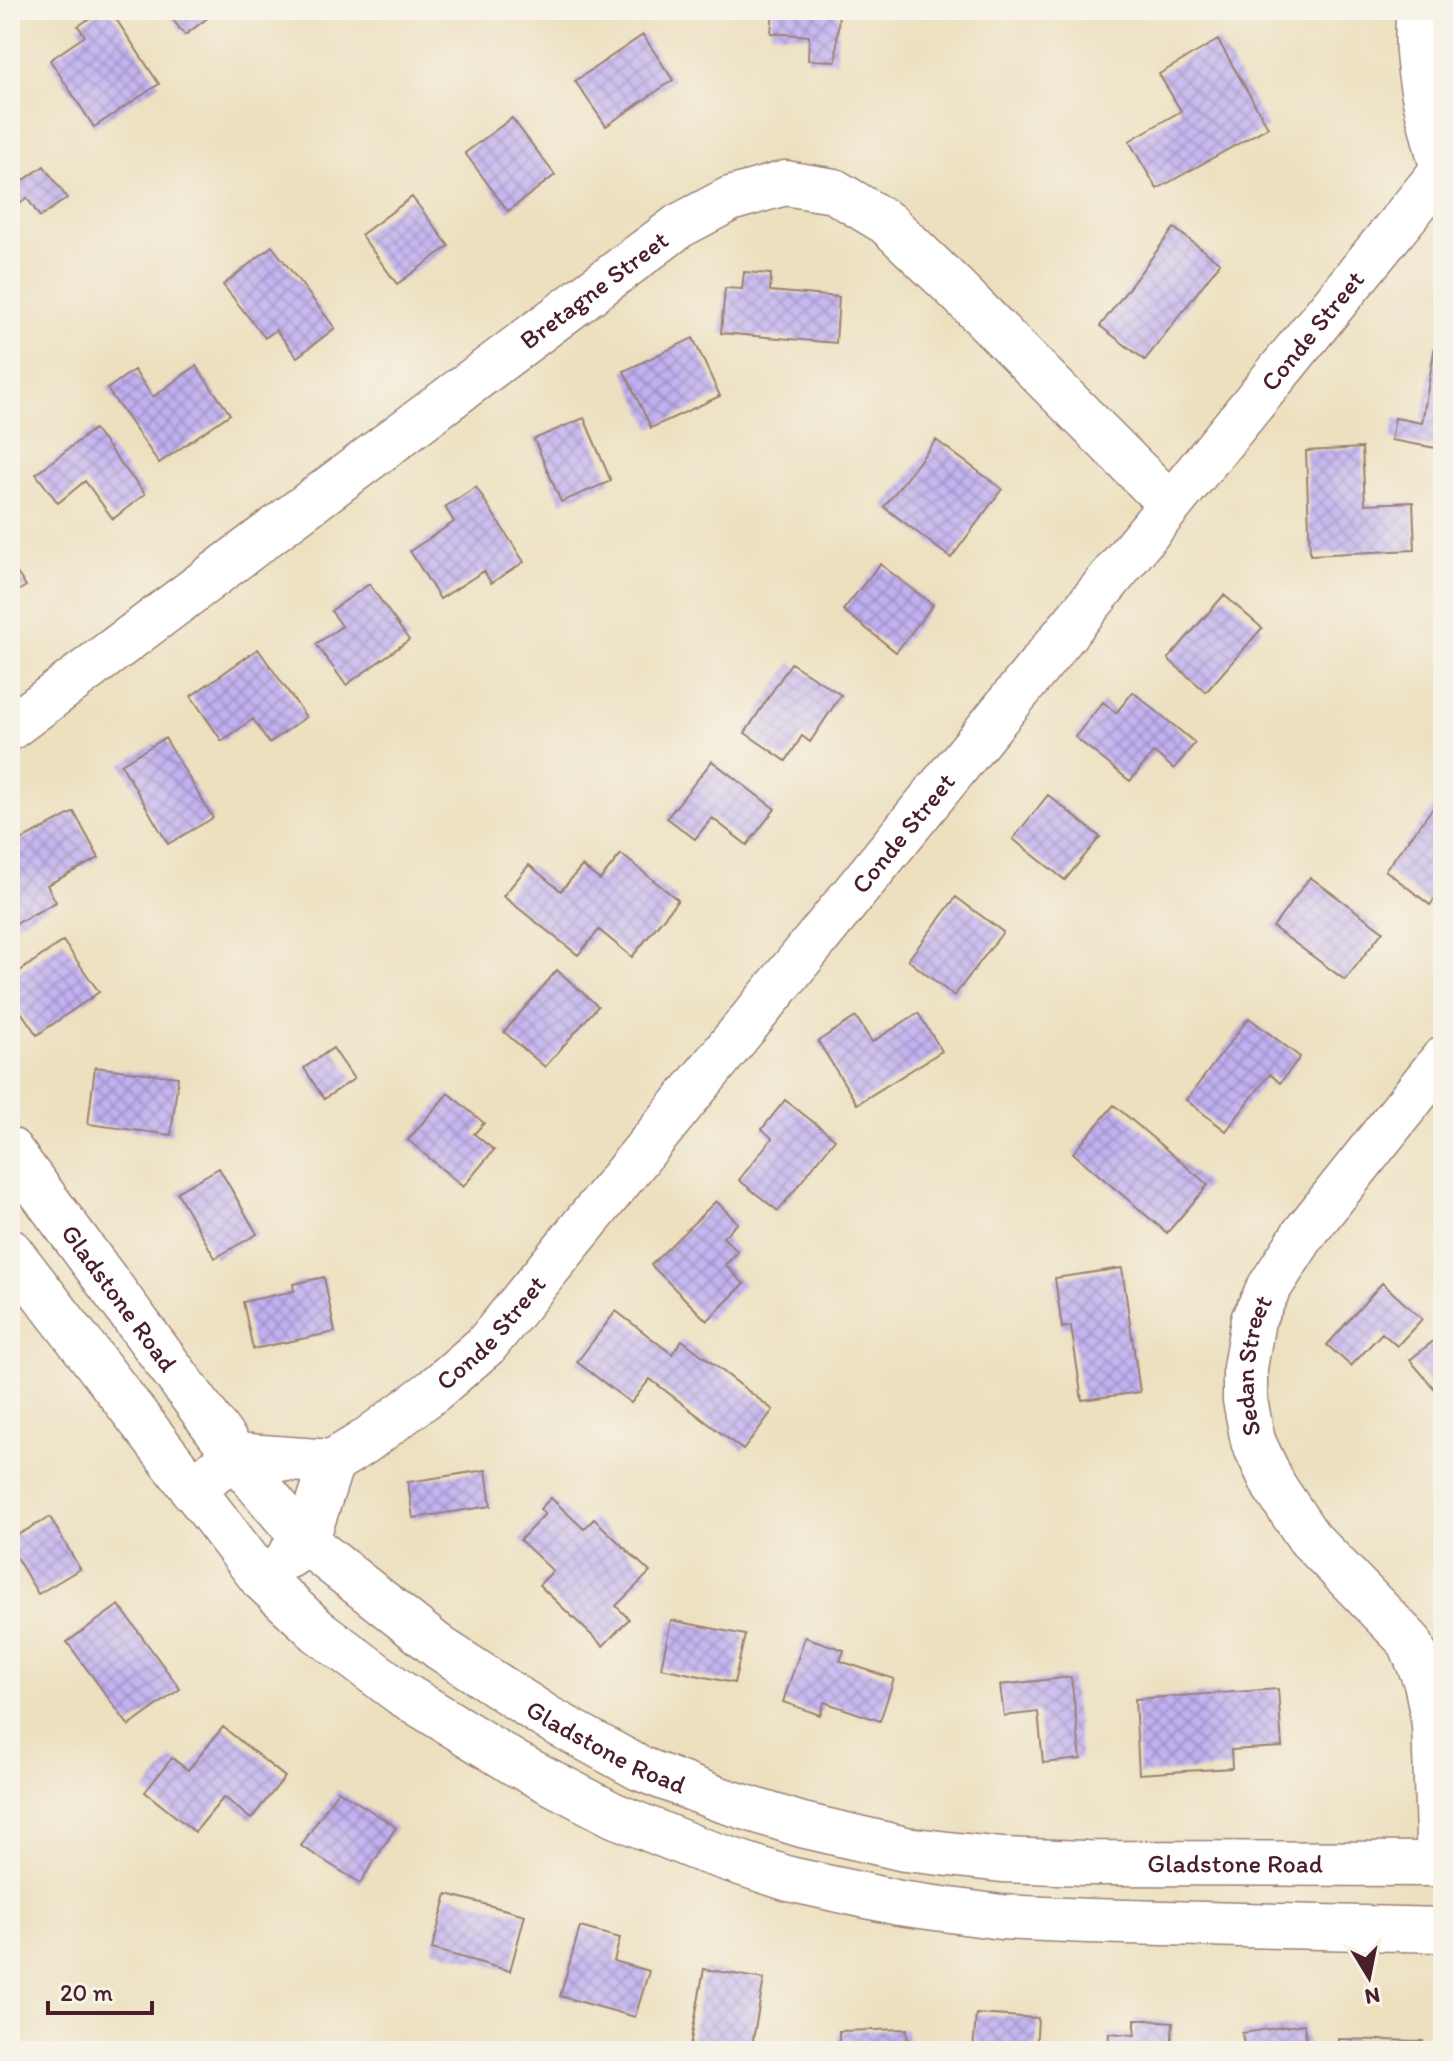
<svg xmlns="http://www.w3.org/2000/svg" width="1453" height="2061" viewBox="0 0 1453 2061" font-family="Itim,sans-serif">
<defs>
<pattern id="building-cross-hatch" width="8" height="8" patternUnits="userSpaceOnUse" patternTransform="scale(2)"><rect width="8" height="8" fill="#c1b1f1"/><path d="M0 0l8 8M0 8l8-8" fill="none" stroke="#9f8fc3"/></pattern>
</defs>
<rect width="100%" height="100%" fill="#f7f3e8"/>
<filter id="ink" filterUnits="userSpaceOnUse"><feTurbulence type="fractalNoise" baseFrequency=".0125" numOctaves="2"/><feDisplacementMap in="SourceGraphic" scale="16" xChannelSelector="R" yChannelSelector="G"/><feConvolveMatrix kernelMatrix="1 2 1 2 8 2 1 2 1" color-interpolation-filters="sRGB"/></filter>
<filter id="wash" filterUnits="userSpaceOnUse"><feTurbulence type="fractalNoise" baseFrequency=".006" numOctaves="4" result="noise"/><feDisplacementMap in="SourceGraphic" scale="32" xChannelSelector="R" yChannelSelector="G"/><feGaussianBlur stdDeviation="1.8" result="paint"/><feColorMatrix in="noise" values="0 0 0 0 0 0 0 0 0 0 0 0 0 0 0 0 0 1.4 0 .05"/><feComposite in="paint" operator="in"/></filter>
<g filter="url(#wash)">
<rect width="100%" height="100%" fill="#ece0bf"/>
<g id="blocks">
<!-- building -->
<path fill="url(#building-cross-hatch)" d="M103,10H110L159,84L94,127L50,60L85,36L78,26Z
M165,10H218L185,35Z
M773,10H839L836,61L808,60L809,36L771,33Z
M643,35L673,80L606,126L575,81Z
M1218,40L1268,127L1157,189L1129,141L1181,111L1159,74Z
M512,118L555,175L508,211L465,153Z
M44,166L67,198L40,217L27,198L10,210V190Z
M412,197L449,246L397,284L361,235Z
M1174,228L1220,263L1145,360L1100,326Z
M272,246L335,328L297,357L276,330L265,338L223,285Z
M744,272L771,274L770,291L839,297L836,343L721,333L725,288L742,289Z
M693,338L720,396L651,428L624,371Z
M1435,346L1443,347V445L1437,444L1436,448L1391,440L1395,418L1422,423Z
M196,366L230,414L159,463L107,389L134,370L153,397Z
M584,418L611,481L561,502L534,439Z
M94,429L145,494L113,519L85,481L58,503L36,474Z
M936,440L1002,489L951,558L884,507Z
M1362,448L1365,504L1413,502L1415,550L1310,555L1306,451Z
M476,487L524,562L491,583L484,571L440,599L410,551L454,522L445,507Z
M10,563L26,586L10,596Z
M880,564L933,605L896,652L843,610Z
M369,584L409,640L346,685L316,644L342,626L331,611Z
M1224,595L1262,628L1206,692L1168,659Z
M258,649L306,717L269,743L253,719L222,741L191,696Z
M791,663L841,695L810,742L802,736L786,761L745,733Z
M1133,692L1195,743L1174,769L1154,752L1130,781L1075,737L1103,702L1116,713Z
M165,738L213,818L168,844L121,764Z
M712,761L775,809L747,845L712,818L695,839L667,818Z
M1048,795L1100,837L1065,880L1013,839Z
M1443,795V888L1430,905L1385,870Z
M74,812L99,858L47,885L56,902L10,927V846Z
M621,854L678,900L632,957L599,930L578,955L503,896L529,865L561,891L582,866L600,880Z
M1310,877L1383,931L1345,980L1273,927Z
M956,897L1003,932L954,996L908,960Z
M63,941L99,992L37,1035L10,996V978Z
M557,970L598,1006L545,1067L504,1032Z
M918,1013L942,1051L857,1104L818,1041L856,1017L872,1042Z
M1249,1018L1300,1057L1280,1083L1270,1074L1226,1131L1186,1100Z
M333,1048L354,1079L324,1099L304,1068Z
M95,1067L178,1077L171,1135L88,1124Z
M448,1093L484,1123L474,1134L494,1150L463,1187L408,1140Z
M785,1100L835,1139L778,1211L739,1180L772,1138L762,1129Z
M1114,1105L1208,1185L1167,1233L1073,1153Z
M219,1168L257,1234L215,1258L177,1192Z
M716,1201L738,1223L723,1237L738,1252L725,1265L744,1284L707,1321L651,1265Z
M1122,1268L1140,1392L1082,1400L1071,1326L1062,1328L1055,1278Z
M324,1277L335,1332L253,1349L243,1302L294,1291L293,1284Z
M1382,1283L1422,1319L1397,1346L1382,1333L1351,1366L1327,1345Z
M616,1311L672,1354L682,1340L773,1410L743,1450L650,1379L631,1403L577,1362Z
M1443,1333V1399L1410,1360Z
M486,1470L491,1506L413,1518L408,1482Z
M551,1498L584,1529L594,1519L650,1572L616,1606L629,1619L603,1646L539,1585L553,1571L520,1540L545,1514L540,1509Z
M50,1517L80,1569L38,1594L10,1547V1539Z
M119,1605L180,1689L129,1726L67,1642Z
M671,1620L745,1635L734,1683L661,1668Z
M805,1637L844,1650L840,1661L894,1679L880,1721L824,1702L820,1715L783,1702Z
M1071,1677L1081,1759L1043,1763L1038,1712L1004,1716L1000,1685Z
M1278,1689L1282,1747L1231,1750L1232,1768L1139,1774L1135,1699Z
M223,1727L285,1777L251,1819L224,1797L195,1832L145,1792L172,1758L188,1770Z
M338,1790L396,1827L360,1883L301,1846Z
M447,1894L525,1915L510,1971L432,1949Z
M580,1927L620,1938L614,1961L649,1971L635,2017L560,1996Z
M704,1969L764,1979L751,2051H689Z
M976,2014L1038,2018L1036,2051H973Z
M1135,2019L1173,2022L1171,2051H1108L1109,2033L1135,2035Z
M1304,2024L1308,2051H1245L1242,2033Z
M907,2029L908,2051H839V2031Z
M1338,2039L1423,2041L1422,2051H1338Z"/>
</g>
</g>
<g filter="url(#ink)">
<use href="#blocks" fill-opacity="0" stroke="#9b8075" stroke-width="2"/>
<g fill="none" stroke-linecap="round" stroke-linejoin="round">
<defs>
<g id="minor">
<path d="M1419,10C1412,64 1429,118 1443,170"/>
<path id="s1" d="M10,728L679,226L730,199L785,183L834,191L887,223L956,289L1170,504"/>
<path id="s2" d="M10,1150L250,1475L306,1542L440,1648L546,1717L639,1768L719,1799L802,1825L905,1849L1002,1860L1087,1863L1443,1864"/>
<path d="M10,1251L262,1579L318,1631L401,1693L516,1764L614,1815L698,1849L789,1879L899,1903L1001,1917L1088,1921L1443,1930"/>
<path id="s3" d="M192,1489L235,1455L332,1462L363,1443L433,1391L486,1345L1443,170"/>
<path d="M289,1556L306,1542L332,1462"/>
<path id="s4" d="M1439,1864L1434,1724L1426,1682L1410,1642L1309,1538L1274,1486L1253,1441L1245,1400V1368L1253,1320L1269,1288L1303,1235L1443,1059"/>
</g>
</defs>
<!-- minor casing -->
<use href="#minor" stroke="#9b8075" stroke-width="47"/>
<!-- minor -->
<use href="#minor" stroke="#fff" stroke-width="44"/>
</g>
</g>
<g text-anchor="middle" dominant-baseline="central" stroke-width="7" stroke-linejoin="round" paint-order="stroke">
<!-- street labels -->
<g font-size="26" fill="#4a1f2b" stroke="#f7f3e8">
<text stroke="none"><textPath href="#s1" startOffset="730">Bretagne Street</textPath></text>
<text stroke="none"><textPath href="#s3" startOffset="1654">Conde Street</textPath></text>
<text stroke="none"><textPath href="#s3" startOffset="1006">Conde Street</textPath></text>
<text stroke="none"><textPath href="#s2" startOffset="184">Gladstone Road</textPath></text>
<text stroke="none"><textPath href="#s3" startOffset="358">Conde Street</textPath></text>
<text stroke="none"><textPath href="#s4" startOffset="560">Sedan Street</textPath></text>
<text stroke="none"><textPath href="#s2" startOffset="856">Gladstone Road</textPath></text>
<text stroke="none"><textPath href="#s2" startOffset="1504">Gladstone Road</textPath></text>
</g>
</g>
<!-- margin -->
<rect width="1453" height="2061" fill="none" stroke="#f7f3e8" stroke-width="40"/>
<!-- north arrow -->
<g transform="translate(1369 1977) rotate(170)" stroke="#f7f3e8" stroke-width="6" paint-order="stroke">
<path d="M0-6L14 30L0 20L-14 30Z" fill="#4a1f2b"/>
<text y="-12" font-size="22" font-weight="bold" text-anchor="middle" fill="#4a1f2b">N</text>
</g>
<!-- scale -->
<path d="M48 2001v12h104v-12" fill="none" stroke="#4a1f2b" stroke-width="4"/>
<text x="60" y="2001" font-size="24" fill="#4a1f2b" stroke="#f7f3e8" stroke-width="6" paint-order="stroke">20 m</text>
</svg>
